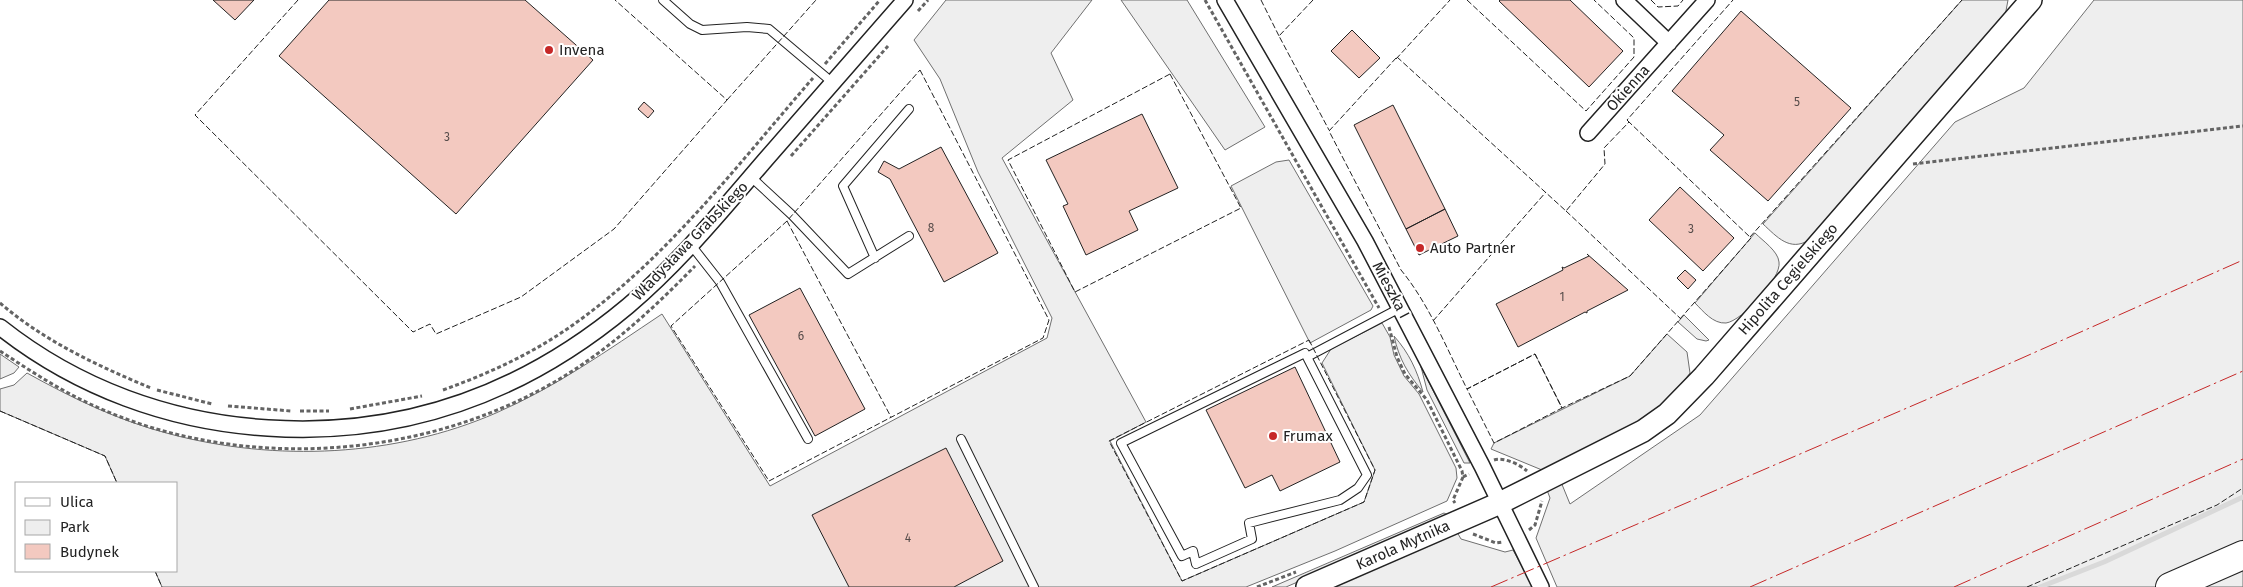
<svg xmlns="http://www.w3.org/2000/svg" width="2243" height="587" viewBox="0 0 2243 587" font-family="'Fira Sans',sans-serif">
<rect width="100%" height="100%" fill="#fff"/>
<!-- green -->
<path fill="#eee" stroke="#6f6f6f" d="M946,0H1092L1051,53L1073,100L1002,158L1146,422L1110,441L1182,581L1364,502L1375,470L1322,363L1331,349L1382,323L1390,337L1394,355L1404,376L1419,394L1456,468L1457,478L1447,501L1335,551L1246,587H162L155,571H176V483H117L105,456L0,411V389L14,385L27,373C72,398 119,421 170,434C276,462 395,457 496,413C556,387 608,350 662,314L770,486L1047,338L1052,318L978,172L940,79L914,40Z
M1121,0H1187L1265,127L1225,150Z
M1962,0H2008L2005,16L1809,240C1790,252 1777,237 1763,224Z
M2094,0H2243V587H1557L1536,538L1550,498L1547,490L1561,482L1570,504L1700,415L1955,122L2024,88Z
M1289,160L1373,306L1371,310L1310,343L1231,186L1276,162Z
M1755,233C1763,241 1778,251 1779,262C1782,278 1742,321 1726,323C1713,324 1703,311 1695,303Z
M1684,315L1709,340L1706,341L1697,339L1678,322Z
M1667,334L1687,352L1690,373C1656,422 1594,446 1542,470L1491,449L1494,443L1630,376Z
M1394,336C1409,353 1417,370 1423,392C1408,374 1399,359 1394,336Z
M0,354L19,367L14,373L0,379Z
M1421,367L1470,463H1464L1427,390Z
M1444,513L1450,516L1286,587H1272Z
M1457,532L1461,539L1505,552L1513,550L1533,587H1323Z"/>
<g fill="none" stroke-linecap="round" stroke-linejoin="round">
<!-- stream -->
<path stroke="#d9d9d9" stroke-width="5" d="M2040,587L2104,562L2243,497"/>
</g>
<!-- building -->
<path fill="#f3c9c0" stroke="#222" d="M213,0H254L235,20Z
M329,0H525L593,60L456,214L279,56Z
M1500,0H1570L1623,51L1589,87L1499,1Z
M1741,11L1851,108L1768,201L1710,150L1724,135L1672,91Z
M1352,30L1380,58L1359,78L1331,51Z
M644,102L654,111L648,118L638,109Z
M1393,105L1445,209L1406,229L1354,125Z
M1142,114L1178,188L1129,211L1138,230L1086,255L1063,206L1068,204L1046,160Z
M941,147L998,253L944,282L890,179L878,172L884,161L899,169Z
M1680,187L1734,238L1703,271L1649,220Z
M1445,209L1458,236L1419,255L1406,229Z
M1587,254L1628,290L1587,311V313L1585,312L1518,347L1496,304L1563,270L1562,267L1564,268L1589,256Z
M1685,270L1696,280L1688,289L1677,278Z
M800,288L865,409L815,436L749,315Z
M1295,367L1340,462L1280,491L1272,475L1245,488L1206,410Z
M946,448L1003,561L954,587H849L812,515Z"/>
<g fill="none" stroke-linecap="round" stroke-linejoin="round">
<defs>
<path id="lane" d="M663,0L690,24L702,30L747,27L769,29L833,83
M751,177L792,215L848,274L909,236
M691,245L720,282L808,439
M875,258L843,186L909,109
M1305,353L1367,475L1358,488L1340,500L1249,523L1252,539L1196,564L1193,551L1182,556L1121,443Z
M1307,357L1400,308
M961,439L1034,587"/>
<path id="street" d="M1225,0L1365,241L1482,466L1541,587
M1624,0L1669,43
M1588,133L1707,0
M0,327C77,388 170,422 268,428C404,437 524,393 628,306C680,262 723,209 767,158C813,105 859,53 905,0"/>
<path id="secondary" d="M1307,587L1500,503L1643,431L1667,414L1704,376L2031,0"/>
<path id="highway" d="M2170,587L2243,555"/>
</defs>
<!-- lane casing -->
<use href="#lane" stroke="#222" stroke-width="10"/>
<!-- street casing -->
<use href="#street" stroke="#222" stroke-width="18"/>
<!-- secondary casing -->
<use href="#secondary" stroke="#222" stroke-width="24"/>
<!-- highway casing -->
<use href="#highway" stroke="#222" stroke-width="30"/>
<!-- path -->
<path stroke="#646464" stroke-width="3" stroke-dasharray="4 2.5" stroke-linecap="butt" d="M1205,0L1379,308
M918,11L928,0
M825,64L880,0
M791,156L888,46
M1913,164L2243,126
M0,303C44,341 98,366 151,388
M1389,327L1397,357L1405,374L1427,400L1462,471L1463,477L1453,500L1455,503
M0,351C29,370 58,389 90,404C229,469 403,462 538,391C598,360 648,314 695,266
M157,390L212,404
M443,390C490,373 536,352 577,322C669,256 739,163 813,78
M228,406L291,411
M350,409L422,396
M300,411H329
M1494,460C1504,457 1519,464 1527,471
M1463,477L1469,474
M1529,530L1535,525L1542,501
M1473,534L1496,543L1503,542
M1257,587L1296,572"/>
<!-- lane -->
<use href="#lane" stroke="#fff" stroke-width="8"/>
<!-- street -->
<use href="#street" stroke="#fff" stroke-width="15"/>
<!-- secondary -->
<use href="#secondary" stroke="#fff" stroke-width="21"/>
<!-- highway -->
<use href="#highway" stroke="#fff" stroke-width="28"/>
<!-- fence -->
<path stroke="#222" stroke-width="1" stroke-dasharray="6 2.5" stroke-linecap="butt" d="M298,0L195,115L413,332L430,324L436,334L521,297L614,229L727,100L615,0
M1261,0L1279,36
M1313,0L1279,36L1329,130
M1467,0L1586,111L1634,57V38L1594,0
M1651,0L1658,7L1678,6L1683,0
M1397,57L1566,211L1605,164L1604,148L1629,122L1751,238L1630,376L1562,408L1535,354L1467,389C1447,349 1429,304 1401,270L1329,131Z
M1396,59L1450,0
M920,70L1049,320L1043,338L769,481L671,326L787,221Z
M1170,74L1241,208L1075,292L1008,160Z
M727,100L816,0
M1630,123L1627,120L1733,0
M1566,211L1681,319
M787,221L891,417
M1750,237L1962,0
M1433,321L1546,192
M1309,340L1375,470L1364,502L1182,581L1109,441Z
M1535,354L1562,408L1494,443L1467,389Z
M0,411L105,456L117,483
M155,571L162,587
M2027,587L2217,505L2243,488"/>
<!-- power -->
<path stroke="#c62828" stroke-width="1" stroke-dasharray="18 4 2.5 4" stroke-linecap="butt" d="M1491,587L1986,374L2243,260
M1750,587L2243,371
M1954,587L2243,459"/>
</g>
<!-- markers -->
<g fill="#c62828" stroke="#fff" stroke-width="2">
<circle cx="549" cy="50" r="5"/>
<circle cx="1420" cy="248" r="5"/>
<circle cx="1273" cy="436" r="5"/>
</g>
<g text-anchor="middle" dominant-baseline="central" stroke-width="4" stroke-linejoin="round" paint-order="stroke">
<!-- number labels -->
<g font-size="12" fill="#564c4a">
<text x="1797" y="102">5</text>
<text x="447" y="137">3</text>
<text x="931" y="228">8</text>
<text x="1691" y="229">3</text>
<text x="1562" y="297">1</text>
<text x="801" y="336">6</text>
<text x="908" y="538">4</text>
</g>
<!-- poi labels -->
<g font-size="15" fill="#222" stroke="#fff" text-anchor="start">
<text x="559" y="50">Invena</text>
<text x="1430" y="248">Auto Partner</text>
<text x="1283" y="436">Frumax</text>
</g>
<!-- street labels -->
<g font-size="15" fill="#222" stroke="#fff">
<text transform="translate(1628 88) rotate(-48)">Okienna</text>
<text transform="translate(690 241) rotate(-46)">Władysława Grabskiego</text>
<text transform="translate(1788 279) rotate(-49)">Hipolita Cegielskiego</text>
<text transform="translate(1391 290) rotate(62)">Mieszka I</text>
<text transform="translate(1403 545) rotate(-24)">Karola Mytnika</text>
</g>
</g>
<!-- legend -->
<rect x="15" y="482" width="162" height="90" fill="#ffffff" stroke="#a7a7a7"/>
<rect x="25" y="498" width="25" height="8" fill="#ffffff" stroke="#a7a7a7"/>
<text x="60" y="507" font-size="15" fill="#222222">Ulica</text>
<rect x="25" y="520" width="25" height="15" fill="#eeeeee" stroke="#a7a7a7"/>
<text x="60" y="532" font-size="15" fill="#222222">Park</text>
<rect x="25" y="544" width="25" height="15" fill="#f3c9c0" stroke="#a7a7a7"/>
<text x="60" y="557" font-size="15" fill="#222222">Budynek</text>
</svg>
